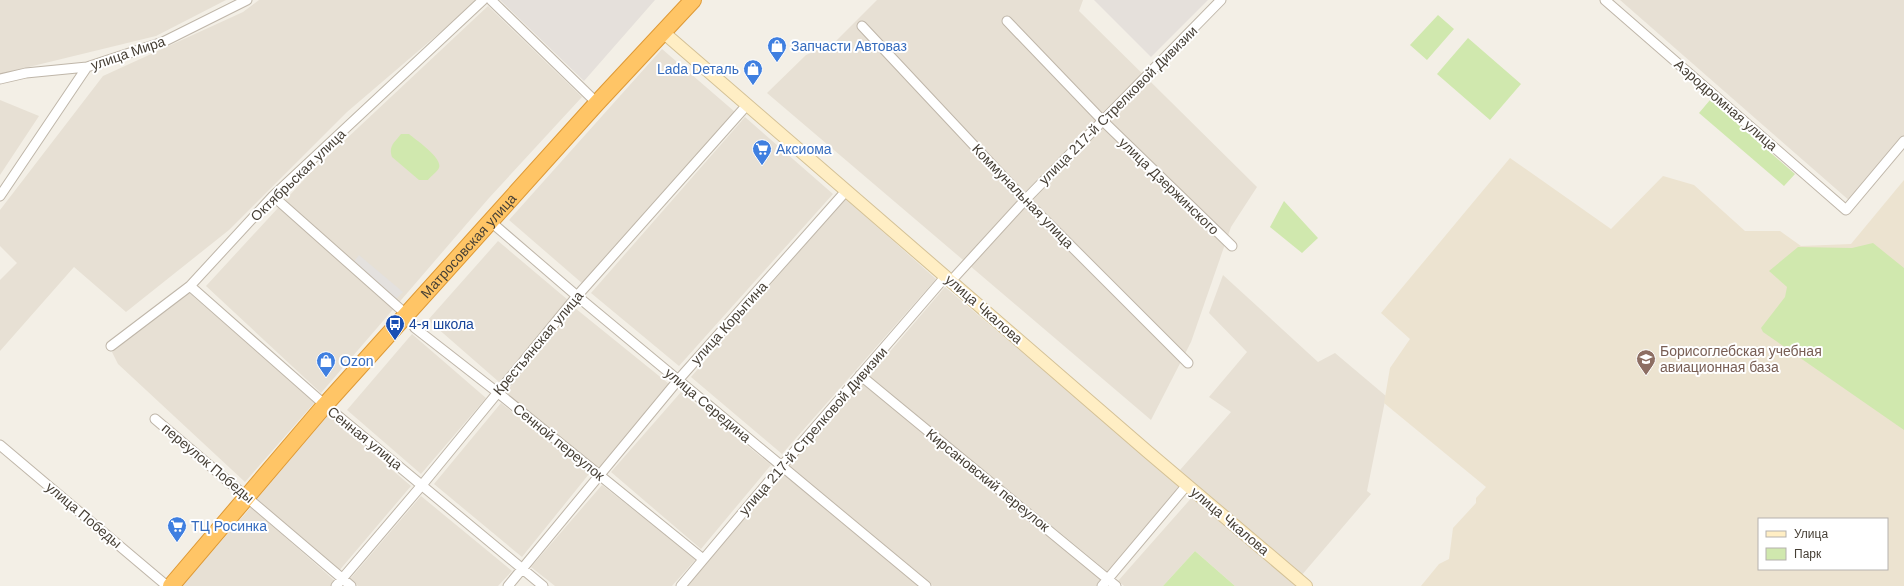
<svg xmlns="http://www.w3.org/2000/svg" width="1904" height="586" viewBox="0 0 1904 586" font-family="Arial,sans-serif">
<rect width="100%" height="100%" fill="#f3efe6"/>
<!-- residential -->
<path fill="#e7e0d4" d="M0,0H226L156,36L0,74Z
M259,0H478L347,112L229,230L126,312L74,267L0,351V280L17,263L0,246V210L103,76L243,12Z
M877,0H1083L1079,11L1257,187L1231,227L1191,342L1151,420L767,93L806,55L834,43Z
M1620,0H1904V136L1851,202Z
M488,6L582,97L489,198L321,393L206,286L312,171Z
M662,49L735,112L583,284L509,220Z
M0,100L39,116L0,175Z
M745,117L833,194L679,366L591,293Z
M845,198L936,279L782,454L691,377Z
M498,241L568,300L499,382L428,320Z
M1223,275L1318,362L1335,353L1386,396L1367,491L1371,494L1301,576L1180,470L1231,412L1209,397L1247,352L1209,313Z
M945,287L1180,486L1108,572L869,376Z
M188,292L315,402L245,482L118,364L112,352Z
M575,308L669,384L599,470L505,393Z
M412,334L486,398L421,474L347,410Z
M860,379L1103,579L1097,586H933L786,465Z
M681,392L771,465L701,549L611,472Z
M501,403L589,474L522,557L434,484Z
M328,415L411,486L338,572L255,501Z
M781,472L919,586H686Z
M602,485L696,559L672,586H555L531,567Z
M1194,495L1298,586H1235L1195,551L1163,586H1124L1118,581Z
M421,496L512,571L498,586H358L350,579Z
M251,507L335,581L331,586H182Z"/>
<!-- industrial -->
<path fill="#e5e0db" d="M500,0H655L584,81Z
M1094,0H1208L1151,57Z"/>
<!-- education -->
<path fill="#ece3d0" fill-rule="evenodd" d="M1510,158L1611,229L1663,176L1694,185L1745,231H1780L1801,246L1851,244L1904,180V586H1421L1439,564L1449,559L1453,528L1476,503V498L1486,487L1384,403L1390,368L1410,339L1381,313ZM1759,519H1887V569H1759Z"/>
<!-- green -->
<path fill="#d0e8ae" d="M1438,15L1454,29L1427,60L1410,45Z
M1468,38L1521,84L1490,120L1437,74Z
M1710,100L1795,174L1784,186L1699,113Z
M401,134H409C416,140 443,158 439,168C437,172 431,176 428,180H419L392,157C388,146 395,142 401,134Z
M1284,201L1318,238L1302,253L1270,227Z
M1873,243L1904,268V430L1763,332L1761,328L1785,297L1787,287L1769,271L1798,247L1852,248Z
M1195,551L1235,586H1163Z"/>
<!-- parking -->
<path fill="#e4e1de" d="M359,255L403,292L396,299L353,263Z"/>
<g fill="none" stroke-linecap="round" stroke-linejoin="round">
<defs>
<path id="street" d="M491,0L597,103
M1605,0L1846,210L1904,141
M1007,21L1103,121L1232,246
M862,26L1025,200L1188,363
M0,79L26,73L87,67L163,42L247,0
M0,196L87,67
M273,196L407,315L415,328L497,392L703,559
M491,222L577,296L926,586
M951,281L1025,200L1221,0
M190,286L325,405L543,586
M111,346L190,286L273,196L483,0
M860,375L1116,586
M155,419L351,586
M0,445L167,586
M336,586L422,485L577,296L747,105
M508,586L679,379L846,191
M681,586L781,467L946,276
M1102,586L1187,485"/>
<path id="secondary" d="M663,32L1148,452L1306,586"/>
<g id="highway">
<path id="s1" d="M171,586L325,405L597,103L693,0"/>
</g>
</defs>
<!-- street casing -->
<use href="#street" stroke="#bfb6a9" stroke-width="11"/>
<!-- secondary casing -->
<use href="#secondary" stroke="#d4c196" stroke-width="14"/>
<!-- highway casing -->
<use href="#highway" stroke="#de9935" stroke-width="18"/>
<!-- street -->
<use href="#street" stroke="#fff" stroke-width="9"/>
<!-- secondary -->
<use href="#secondary" stroke="#ffeec4" stroke-width="12"/>
<!-- highway -->
<use href="#highway" stroke="#ffc566" stroke-width="16"/>
</g>
<!-- icons -->
<defs>
<symbol id="shop-pin" viewBox="-11 -11 22 30"><path d="M0 17L-7.5 6A9.5 9.5 0 1 1 7.5 6Z" fill="#3f7fe0" stroke="#fff"/><path d="M-5-2.5h2.3a2.7 3.5 0 0 1 5.4 0H5L5.5 6h-11ZM-1.5-2.5h3a1.5 2.3 0 0 0-3 0Z" fill="#fff"/></symbol>
<symbol id="supermarket-pin" viewBox="-11 -11 22 30"><path d="M0 17L-7.5 6A9.5 9.5 0 1 1 7.5 6Z" fill="#3f7fe0" stroke="#fff"/><path d="M-6-5.5h2.5l.6 2H6L4.5 2H-2.5L-4.4-4H-6ZM-1.5 3.2a1.3 1.3 0 1 0 .1 0ZM3 3.2a1.3 1.3 0 1 0 .1 0Z" fill="#fff"/></symbol>
<symbol id="bus-pin" viewBox="-11 -11 22 30"><path d="M0 17L-7.5 6A9.5 9.5 0 1 1 7.5 6Z" fill="#1a4fb4" stroke="#fff"/><path d="M-5-6H5V4H4V6H2V4H-2V6H-4V4H-5ZM-3.5-4V0h7V-4ZM-3.5 1.2v1.5H-2V1.2ZM2 1.2v1.5H3.5V1.2Z" fill="#fff"/></symbol>
<symbol id="university-pin" viewBox="-11 -11 22 30"><path d="M0 17L-7.5 6A9.5 9.5 0 1 1 7.5 6Z" fill="#8d6e63" stroke="#fff"/><path d="M0-5L7-2L0 1L-7-2ZM-4 1L0 2.5L4 1V4Q0 6-4 4Z" fill="#fff"/></symbol>
</defs>
<g fill-rule="evenodd">
<use href="#shop-pin" x="766" y="35" width="22" height="30"/>
<use href="#shop-pin" x="742" y="58" width="22" height="30"/>
<use href="#supermarket-pin" x="751" y="138" width="22" height="30"/>
<use href="#bus-pin" x="384" y="313" width="22" height="30"/>
<use href="#university-pin" x="1635" y="348" width="22" height="30"/>
<use href="#shop-pin" x="315" y="350" width="22" height="30"/>
<use href="#supermarket-pin" x="166" y="515" width="22" height="30"/>
</g>
<g text-anchor="middle" dominant-baseline="central" stroke-width="4" stroke-linejoin="round" paint-order="stroke">
<!-- shop labels -->
<g font-size="14" fill="#366cbe" stroke="#fff" text-anchor="start">
<text x="791" y="46">Запчасти Автоваз</text>
<text x="739" y="69" text-anchor="end">Lada Dеталь</text>
<text x="776" y="149">Аксиома</text>
<text x="340" y="361">Ozon</text>
<text x="191" y="526">ТЦ Росинка</text>
</g>
<!-- street labels -->
<g font-size="14" fill="#463f35" stroke="#fff">
<text transform="translate(128 53) rotate(-19)">улица Мира</text>
<text transform="translate(1118 105) rotate(-45)">улица 217-й Стрелковой Дивизии</text>
<text transform="translate(1726 105) rotate(41)">Аэродромная улица</text>
<text transform="translate(298 175) rotate(-44)">Октябрьская улица</text>
<text transform="translate(1169 186) rotate(44)">улица Дзержинского</text>
<text transform="translate(1023 196) rotate(46)">Коммунальная улица</text>
<text stroke="none"><textPath href="#s1" startOffset="452">Матросовская улица</textPath></text>
<text transform="translate(984 309) rotate(41)">улица Чкалова</text>
<text transform="translate(729 323) rotate(-48)">улица Корытина</text>
<text transform="translate(538 343) rotate(-50)">Крестьянская улица</text>
<text transform="translate(708 405) rotate(40)">улица Середина</text>
<text transform="translate(813 431) rotate(-49)">улица 217-й Стрелковой Дивизии</text>
<text transform="translate(365 438) rotate(39)">Сенная улица</text>
<text transform="translate(559 442) rotate(39)">Сенной переулок</text>
<text transform="translate(208 463) rotate(40)">переулок Победы</text>
<text transform="translate(988 480) rotate(39)">Кирсановский переулок</text>
<text transform="translate(84 515) rotate(40)">улица Победы</text>
<text transform="translate(1230 521) rotate(40)">улица Чкалова</text>
</g>
<!-- transit labels -->
<g font-size="14" fill="#164399" stroke="#fff" text-anchor="start">
<text x="409" y="324">4-я школа</text>
</g>
<!-- education labels -->
<g font-size="14" fill="#785e54" stroke="#fff" text-anchor="start">
<text x="1660" y="351">Борисоглебская учебная<tspan x="1660" dy="16">авиационная база</tspan></text>
</g>
</g>
<!-- legend -->
<rect x="1758" y="518" width="130" height="52" fill="#ffffff" stroke="#b5b2ae"/>
<rect x="1766" y="531" width="20" height="6" fill="#ffeec4" stroke="#b5b2ae"/>
<text x="1794" y="538" font-size="12" fill="#463f35">Улица</text>
<rect x="1766" y="548" width="20" height="12" fill="#d0e8ae" stroke="#b5b2ae"/>
<text x="1794" y="558" font-size="12" fill="#463f35">Парк</text>
</svg>
